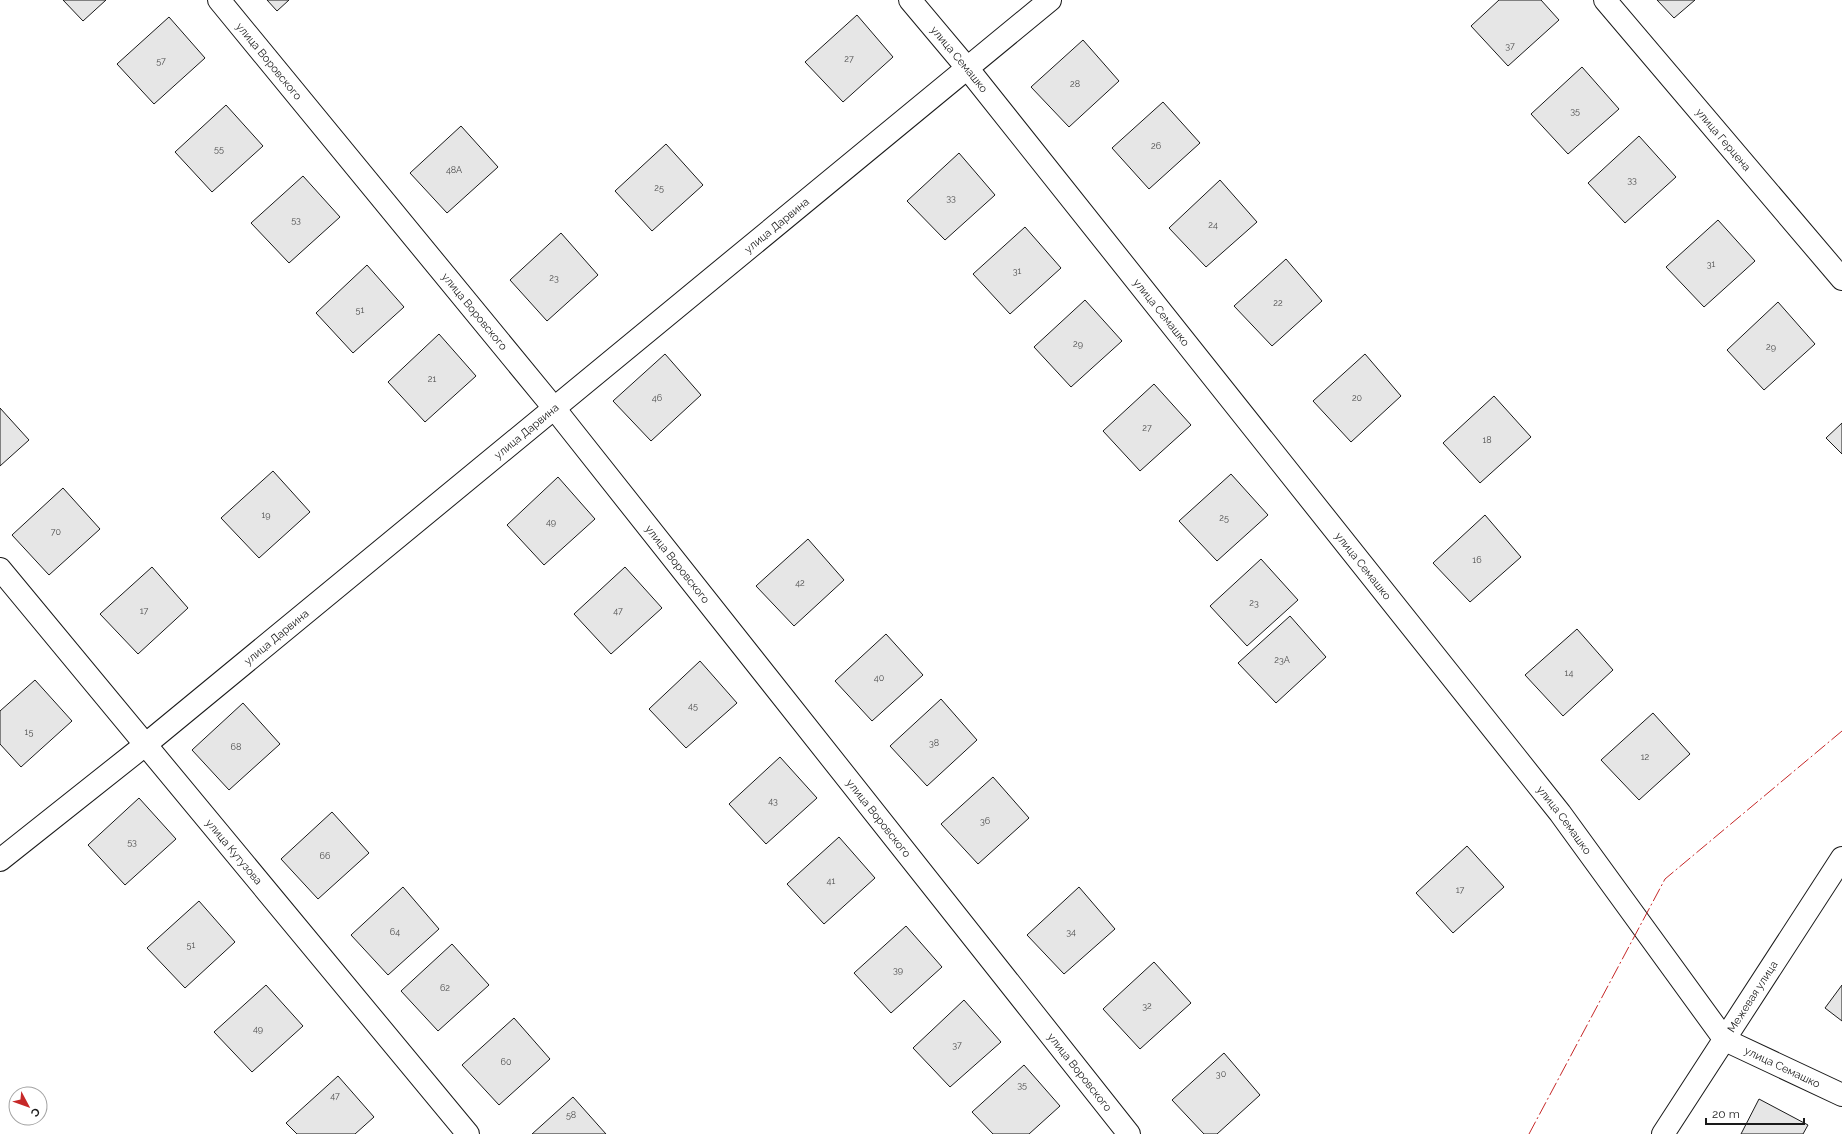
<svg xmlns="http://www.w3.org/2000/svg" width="1842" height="1134" viewBox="0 0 1842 1134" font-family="Raleway,sans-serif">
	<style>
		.building { fill: #e6e6e6; stroke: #1a1a1a }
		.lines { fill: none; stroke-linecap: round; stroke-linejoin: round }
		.minor-casing { stroke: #1a1a1a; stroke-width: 24 }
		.tertiary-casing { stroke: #1a1a1a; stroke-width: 24 }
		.minor { stroke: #fff; stroke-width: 22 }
		.tertiary { stroke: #fff; stroke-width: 22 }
		.power { stroke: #c62828; stroke-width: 1; stroke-dasharray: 14 3 2 3; stroke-linecap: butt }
		.labels { text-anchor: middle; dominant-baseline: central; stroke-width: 3; stroke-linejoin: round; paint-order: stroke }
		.number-label { font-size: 9px; fill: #4d4d4d }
		.street-label { font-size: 11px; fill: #1a1a1a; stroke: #fff }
	</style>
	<rect width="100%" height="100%" fill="#fff"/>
	<!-- building -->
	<g class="building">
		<polygon points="63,0 106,0 83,21"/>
		<polygon points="267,0 289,0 277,11"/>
		<polygon points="1499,0 1541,0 1559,20 1508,66 1471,26"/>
		<polygon points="1657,0 1695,0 1674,18"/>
		<polygon points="857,15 893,57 843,102 805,62"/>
		<polygon points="169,17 205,58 154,104 117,64"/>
		<polygon points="1083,40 1119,81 1069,127 1031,87"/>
		<polygon points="1582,67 1619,109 1568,154 1531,114"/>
		<polygon points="1163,102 1200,143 1149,189 1112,148"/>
		<polygon points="226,105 263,146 212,192 175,152"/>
		<polygon points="461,126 498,167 447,213 410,173"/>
		<polygon points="1639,136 1676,177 1625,223 1588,183"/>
		<polygon points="666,144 703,185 652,231 615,191"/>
		<polygon points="959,153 995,195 945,240 907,201"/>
		<polygon points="303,176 340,217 289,263 251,223"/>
		<polygon points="1220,180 1257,222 1206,267 1169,228"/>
		<polygon points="1718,220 1755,261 1704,307 1666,267"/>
		<polygon points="1025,227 1061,268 1010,314 973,274"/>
		<polygon points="561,233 598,275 547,321 510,280"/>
		<polygon points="1286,259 1322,301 1272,346 1234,306"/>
		<polygon points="367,265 404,307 353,353 316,313"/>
		<polygon points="1085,300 1122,341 1071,387 1034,347"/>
		<polygon points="1778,302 1815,344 1764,390 1727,350"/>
		<polygon points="439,334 476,376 425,422 388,382"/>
		<polygon points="665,354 701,395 651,441 613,401"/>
		<polygon points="1365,354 1401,396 1351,442 1313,401"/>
		<polygon points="1154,384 1191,425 1140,471 1103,431"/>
		<polygon points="1494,396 1531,437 1480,483 1443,443"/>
		<polygon points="0,408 29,440 0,466"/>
		<polygon points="1842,423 1842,454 1826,438"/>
		<polygon points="273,471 310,512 259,558 221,518"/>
		<polygon points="1231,474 1268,515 1217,561 1179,521"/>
		<polygon points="558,477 595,519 544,565 507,525"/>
		<polygon points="63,488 100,529 49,575 12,535"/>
		<polygon points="1485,515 1521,557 1470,602 1433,563"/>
		<polygon points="808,539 844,580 794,626 756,586"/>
		<polygon points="1261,559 1298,600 1247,646 1210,606"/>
		<polygon points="152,567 188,608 138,654 100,614"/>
		<polygon points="625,567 662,608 611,654 574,614"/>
		<polygon points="1290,616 1326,657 1276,703 1238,663"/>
		<polygon points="1577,629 1613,670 1563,716 1525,675"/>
		<polygon points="886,634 923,675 872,721 835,681"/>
		<polygon points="700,661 737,703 686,748 649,709"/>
		<polygon points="35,680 72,721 21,767 0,744 0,711"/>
		<polygon points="941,699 977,740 927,786 890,746"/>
		<polygon points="243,703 280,744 229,790 192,750"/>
		<polygon points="1653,713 1690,754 1639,800 1601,760"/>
		<polygon points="780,757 817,798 766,844 729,804"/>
		<polygon points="993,777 1029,818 978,864 941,824"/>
		<polygon points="139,798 176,839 125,885 88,845"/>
		<polygon points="332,812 369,853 318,899 281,859"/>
		<polygon points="839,837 875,878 824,924 787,884"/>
		<polygon points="1467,846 1504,887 1453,933 1416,893"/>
		<polygon points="403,887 439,929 388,975 351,935"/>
		<polygon points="1079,887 1115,929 1064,974 1027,935"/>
		<polygon points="199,901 235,942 185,988 147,948"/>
		<polygon points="906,926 942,967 891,1013 854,973"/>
		<polygon points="452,944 489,985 438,1031 401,991"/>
		<polygon points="1154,962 1191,1003 1140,1049 1103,1009"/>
		<polygon points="266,985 303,1026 252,1072 214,1032"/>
		<polygon points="1842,985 1842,1021 1825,1008"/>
		<polygon points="964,1000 1001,1042 950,1087 913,1048"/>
		<polygon points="514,1018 550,1059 499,1105 462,1065"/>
		<polygon points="1224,1053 1260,1095 1217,1134 1204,1134 1172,1100"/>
		<polygon points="1024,1065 1060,1106 1029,1134 993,1134 972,1112"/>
		<polygon points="338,1076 374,1117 355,1134 297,1134 286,1123"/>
		<polygon points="573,1097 606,1134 532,1134"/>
		<polygon points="1759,1099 1808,1125 1803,1134 1741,1134"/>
	</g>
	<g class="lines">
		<!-- minor casing -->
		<g class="minor-casing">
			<g id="minor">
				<path id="s1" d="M219 0 554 408 1129 1134"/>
				<path id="s2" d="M910 0 968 69 1560 813 1725 1040 1842 1095"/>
				<path id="s3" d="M1605 0 1842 279"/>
				<path id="s4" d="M0 569 468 1134"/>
				<path id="s5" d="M1663 1134 1842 858"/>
			</g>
		</g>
		<!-- tertiary casing -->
		<g class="tertiary-casing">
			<g id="tertiary">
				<path id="s6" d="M0 860 145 745 1050 0"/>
			</g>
		</g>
		<!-- minor -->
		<use href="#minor" class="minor"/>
		<!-- tertiary -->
		<use href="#tertiary" class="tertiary"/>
		<!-- power -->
		<polyline class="power" points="1529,1134 1665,879 1842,731"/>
	</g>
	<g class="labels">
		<!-- number labels -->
		<g class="number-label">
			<text x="1510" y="46">37</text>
			<text x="849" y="59">27</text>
			<text x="161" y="61">57</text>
			<text x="1075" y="84">28</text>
			<text x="1575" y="111">35</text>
			<text x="1156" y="146">26</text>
			<text x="219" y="149">55</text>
			<text x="454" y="170">48А</text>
			<text x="1632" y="180">33</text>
			<text x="659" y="188">25</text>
			<text x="951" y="198">33</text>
			<text x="296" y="220">53</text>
			<text x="1213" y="225">24</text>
			<text x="1711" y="264">31</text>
			<text x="1017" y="271">31</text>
			<text x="554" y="278">23</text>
			<text x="1278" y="303">22</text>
			<text x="360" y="310">51</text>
			<text x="1078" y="344">29</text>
			<text x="1771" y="347">29</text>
			<text x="432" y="379">21</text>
			<text x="657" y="398">46</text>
			<text x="1357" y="398">20</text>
			<text x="1147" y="428">27</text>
			<text x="1487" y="440">18</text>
			<text x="266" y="515">19</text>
			<text x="1224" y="518">25</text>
			<text x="551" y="522">49</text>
			<text x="56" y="532">70</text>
			<text x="1477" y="560">16</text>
			<text x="800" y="583">42</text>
			<text x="1254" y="603">23</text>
			<text x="144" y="611">17</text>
			<text x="618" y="611">47</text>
			<text x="1282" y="660">23А</text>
			<text x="1569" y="673">14</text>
			<text x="879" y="678">40</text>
			<text x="693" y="706">45</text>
			<text x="29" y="732">15</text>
			<text x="934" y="743">38</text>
			<text x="236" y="747">68</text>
			<text x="1645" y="757">12</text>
			<text x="773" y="801">43</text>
			<text x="985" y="821">36</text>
			<text x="132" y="842">53</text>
			<text x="325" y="856">66</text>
			<text x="831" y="881">41</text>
			<text x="1460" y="890">17</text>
			<text x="395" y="932">64</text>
			<text x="1071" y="932">34</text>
			<text x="191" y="945">51</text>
			<text x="898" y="970">39</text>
			<text x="445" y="988">62</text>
			<text x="1147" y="1006">32</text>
			<text x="258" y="1029">49</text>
			<text x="957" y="1045">37</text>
			<text x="506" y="1062">60</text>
			<text x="1221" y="1074">30</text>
			<text x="1022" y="1085">35</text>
			<text x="335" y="1096">47</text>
			<text x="571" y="1115">58</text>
		</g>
		<!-- street labels -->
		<g class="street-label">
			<text stroke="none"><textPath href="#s2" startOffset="77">улица Семашко</textPath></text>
			<text stroke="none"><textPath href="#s1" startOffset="79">улица Воровского</textPath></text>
			<text stroke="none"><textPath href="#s3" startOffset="183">улица Герцена</textPath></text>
			<text stroke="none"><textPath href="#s6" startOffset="1003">улица Дарвина</textPath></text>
			<text stroke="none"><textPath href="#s1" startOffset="403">улица Воровского</textPath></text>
			<text stroke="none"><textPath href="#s2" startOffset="401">улица Семашко</textPath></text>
			<text stroke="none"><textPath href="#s6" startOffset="679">улица Дарвина</textPath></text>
			<text stroke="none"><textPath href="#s1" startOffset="727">улица Воровского</textPath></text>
			<text stroke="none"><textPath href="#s2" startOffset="725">улица Семашко</textPath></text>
			<text stroke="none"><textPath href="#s6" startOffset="355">улица Дарвина</textPath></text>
			<text stroke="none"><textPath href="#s1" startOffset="1051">улица Воровского</textPath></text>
			<text stroke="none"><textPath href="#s2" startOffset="1049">улица Семашко</textPath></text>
			<text stroke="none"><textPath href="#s4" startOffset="367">улица Кутузова</textPath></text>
			<text stroke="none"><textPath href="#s5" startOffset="164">Межевая улица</textPath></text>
			<text stroke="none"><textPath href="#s2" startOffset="1385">улица Семашко</textPath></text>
			<text stroke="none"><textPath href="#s1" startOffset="1375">улица Воровского</textPath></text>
		</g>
	</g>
	<!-- north arrow -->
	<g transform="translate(28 1106) rotate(131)"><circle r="19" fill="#ffffff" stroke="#a3a3a3"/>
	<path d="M0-3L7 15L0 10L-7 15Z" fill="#c62828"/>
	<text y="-6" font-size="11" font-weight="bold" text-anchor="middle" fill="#1a1a1a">С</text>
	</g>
	<!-- scale -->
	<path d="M1706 1118v6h98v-6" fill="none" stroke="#1a1a1a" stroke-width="2"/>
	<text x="1712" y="1118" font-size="12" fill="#1a1a1a" stroke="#ffffff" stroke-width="3" paint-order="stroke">20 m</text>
</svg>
